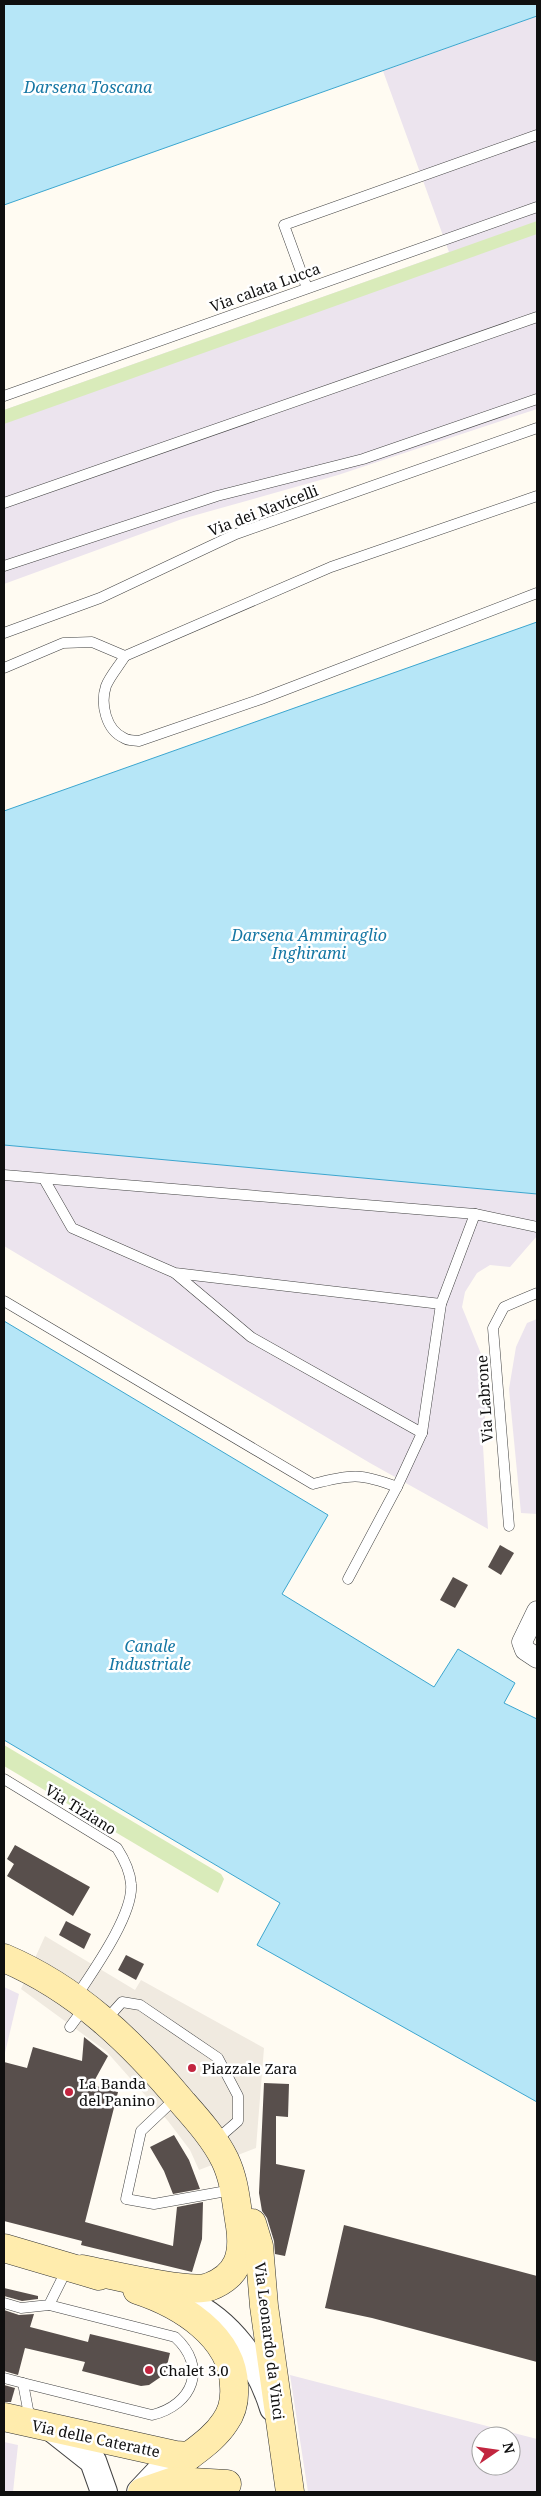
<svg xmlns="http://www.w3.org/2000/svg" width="541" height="2496" viewBox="0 0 541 2496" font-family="'Noto Serif',serif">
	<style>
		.industrial { fill: #ece4ee; fill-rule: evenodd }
		.green { fill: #d9ebba }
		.plaza { fill: #f0eae0 }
		.water { fill: #b6e6f7; stroke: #3ca6cf }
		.building { fill: #584f4c }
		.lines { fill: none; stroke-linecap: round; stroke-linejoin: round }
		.service-casing { stroke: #424242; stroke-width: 11 }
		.minor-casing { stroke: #424242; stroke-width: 21 }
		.tertiary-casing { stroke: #424242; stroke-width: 28 }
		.secondary-casing { stroke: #313131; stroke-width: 29 }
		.service { stroke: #fff; stroke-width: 10 }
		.minor { stroke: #fff; stroke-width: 20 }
		.tertiary { stroke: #fff; stroke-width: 26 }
		.secondary { stroke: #ffecad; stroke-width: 28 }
		.poi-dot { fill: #c2253f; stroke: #fff; stroke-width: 2 }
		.labels { text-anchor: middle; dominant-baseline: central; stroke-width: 5; stroke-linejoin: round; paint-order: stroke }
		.street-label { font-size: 15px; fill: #0f0f0f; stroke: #fff }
		.poi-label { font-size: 15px; fill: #0f0f0f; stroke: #fff; text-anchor: start }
		.water-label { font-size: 16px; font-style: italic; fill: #1677a4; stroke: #fff }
	</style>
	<rect width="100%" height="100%" fill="#fffbf2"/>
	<!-- industrial -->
	<g class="industrial">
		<polygon points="537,16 537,409 338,475 182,519 4,584 4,410 449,252 383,71"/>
		<polygon points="4,1145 537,1194 537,1236 510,1267 490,1265 477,1273 465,1292 462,1307 488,1371 483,1446 488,1529 370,1463 4,1246"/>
		<polygon points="537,1319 537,1514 521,1513 509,1389 516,1347 527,1323"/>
		<polygon points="4,1987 19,1994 4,2057"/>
		<path d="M290 2375 537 2439V2492H308ZM481 2436H511V2466H481Z"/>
		<polygon points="4,2442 18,2445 13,2492 4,2492"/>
	</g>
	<!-- green -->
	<g class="green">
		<polygon points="537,221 537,234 4,424 4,410"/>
		<polygon points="4,1745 221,1874 224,1879 218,1893 4,1766"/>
	</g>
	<!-- plaza -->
	<polygon class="plaza" points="45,1936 135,1990 141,1980 264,2048 256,2148 199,2170 190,2150 168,2121 106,2051 21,1989"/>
	<!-- water -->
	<g class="water">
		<polygon points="4,4 537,4 537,16 4,205"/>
		<polygon points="537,622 537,1194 4,1145 4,811"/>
		<polygon points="4,1321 328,1515 282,1594 434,1687 458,1649 515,1683 504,1703 537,1719 537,2102 257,1945 280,1903 4,1740"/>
	</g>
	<!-- building -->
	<g class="building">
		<polygon points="500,1545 514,1553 501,1575 488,1567"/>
		<polygon points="453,1577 468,1585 455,1608 440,1600"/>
		<polygon points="15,1845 90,1887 73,1916 7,1876 14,1864 7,1859"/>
		<polygon points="66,1921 91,1934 84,1949 59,1935"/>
		<polygon points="126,1955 144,1964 136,1980 118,1970"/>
		<polygon points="84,2037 108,2056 92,2085 118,2092 85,2222 173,2246 177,2207 203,2202 202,2239 192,2272 81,2245 82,2241 4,2221 4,2062 27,2068 33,2047 82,2061"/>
		<polygon points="264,2083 289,2084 288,2117 276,2116 276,2164 305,2170 285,2256 275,2254 274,2241 267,2218 262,2211 259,2193"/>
		<polygon points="174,2135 189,2160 200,2189 173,2194 164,2171 150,2147"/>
		<polygon points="344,2225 537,2276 537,2362 372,2318 325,2308"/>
		<polygon points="4,2288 38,2296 38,2299 22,2301 4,2296"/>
		<polygon points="4,2310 19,2315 34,2314 30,2327 88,2342 90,2334 170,2353 165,2374 149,2385 141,2386 82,2371 85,2362 25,2348 18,2375 4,2371"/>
		<polygon points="4,2385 15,2388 11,2402 4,2402"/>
	</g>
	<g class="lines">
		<!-- service casing -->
		<g class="service-casing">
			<g id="service">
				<polyline points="307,288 284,225 537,135"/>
				<polyline points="4,396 537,207"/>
				<polyline points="4,503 537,317"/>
				<polyline points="4,566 217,496 363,459 537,399"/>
				<polyline points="4,633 100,598 236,534 537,428"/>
				<path d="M125 656C119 666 110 676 106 686 100 704 106 730 124 738 128 741 134 740 139 741L261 699 537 593"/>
				<polyline points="4,668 63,643 92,642 125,656 331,567 537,496"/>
				<polyline points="4,1175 475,1214 537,1227"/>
				<polyline points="44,1179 72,1228 175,1273 441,1304"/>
				<polyline points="176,1274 251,1337 422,1433"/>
				<path d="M4 1301 313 1484C351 1474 361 1473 397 1487"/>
				<polyline points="509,1526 493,1328 504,1307 537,1293"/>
				<polyline points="348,1579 397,1487 422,1433 441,1304 475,1214"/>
				<path d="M4 1779 117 1848C124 1859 130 1870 131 1884 134 1914 93 1971 76 1997"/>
				<polyline points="105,2021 122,2002 140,2005 218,2058 238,2096 238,2121 215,2141"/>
				<polyline points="70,2027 84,2008"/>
				<polyline points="177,2097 141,2131 126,2199 154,2204 232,2190"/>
				<polyline points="4,2303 21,2308 49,2305 67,2269"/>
				<polyline points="4,2378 23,2383 30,2420"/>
				<path d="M23 2383 152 2415C193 2405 208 2367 175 2337L49 2305"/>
			</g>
		</g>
		<!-- minor casing -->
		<g class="minor-casing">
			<polyline id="minor" points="537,1611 522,1642 525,1650 537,1658"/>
		</g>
		<!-- tertiary casing -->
		<g class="tertiary-casing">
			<g id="tertiary">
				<path d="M187 2302C230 2322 259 2363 273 2408"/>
				<polyline points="50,2427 93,2461 104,2492"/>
				<polyline points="140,2492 175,2455"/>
			</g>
		</g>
		<!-- secondary casing -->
		<g class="secondary-casing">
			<g id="secondary">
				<path d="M4 1958C77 1989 132 2042 182 2102 197 2119 215 2139 225 2160 235 2181 236 2203 240 2226 244 2254 239 2276 209 2287 187 2294 109 2274 82 2269"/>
				<polyline points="252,2223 259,2246 264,2306 290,2492"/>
				<polyline points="4,2248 99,2276"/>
				<path d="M137 2290C180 2304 233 2336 234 2386 235 2399 233 2411 225 2422 216 2436 202 2446 189 2456"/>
				<polyline points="4,2417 175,2455 189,2456"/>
				<polyline points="142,2492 174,2481 227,2484"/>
			</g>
		</g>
		<!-- service -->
		<use href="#service" class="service"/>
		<!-- minor -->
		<use href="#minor" class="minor"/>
		<!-- tertiary -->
		<use href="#tertiary" class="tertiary"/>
		<!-- secondary -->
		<use href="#secondary" class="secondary"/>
	</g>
	<!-- markers -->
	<g class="poi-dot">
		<circle cx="192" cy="2068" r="5"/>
		<circle cx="69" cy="2092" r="5"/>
		<circle cx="149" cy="2370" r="5"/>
	</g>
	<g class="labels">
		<!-- street labels -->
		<g class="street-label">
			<text transform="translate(265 287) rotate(-20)">Via calata Lucca</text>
			<text transform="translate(263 510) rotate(-21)">Via dei Navicelli</text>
			<text transform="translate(484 1399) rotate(-94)">Via Labrone</text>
			<text transform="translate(81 1809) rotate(32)">Via Tiziano</text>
			<text transform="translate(270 2341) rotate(83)">Via Leonardo da Vinci</text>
			<text transform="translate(96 2438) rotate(12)">Via delle Cateratte</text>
		</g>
		<!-- poi labels -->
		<g class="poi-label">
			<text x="202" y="2068">Piazzale Zara</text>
			<text x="79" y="2083">La Banda<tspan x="79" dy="17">del Panino</tspan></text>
			<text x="159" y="2370">Chalet 3.0</text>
		</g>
		<!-- water labels -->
		<g class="water-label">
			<text x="88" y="87">Darsena Toscana</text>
			<text x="309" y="935">Darsena Ammiraglio<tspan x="309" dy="18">Inghirami</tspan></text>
			<text x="150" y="1646">Canale<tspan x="150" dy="18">Industriale</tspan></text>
		</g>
	</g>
	<!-- border -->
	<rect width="541" height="2496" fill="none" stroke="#0f0f0f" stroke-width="10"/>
	<!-- north arrow -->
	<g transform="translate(496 2451) rotate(77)"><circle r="24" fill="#ffffff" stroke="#9f9f9f"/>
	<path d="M0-4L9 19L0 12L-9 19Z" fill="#c2253f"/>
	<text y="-8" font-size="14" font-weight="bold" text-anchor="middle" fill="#0f0f0f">N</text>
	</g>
</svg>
